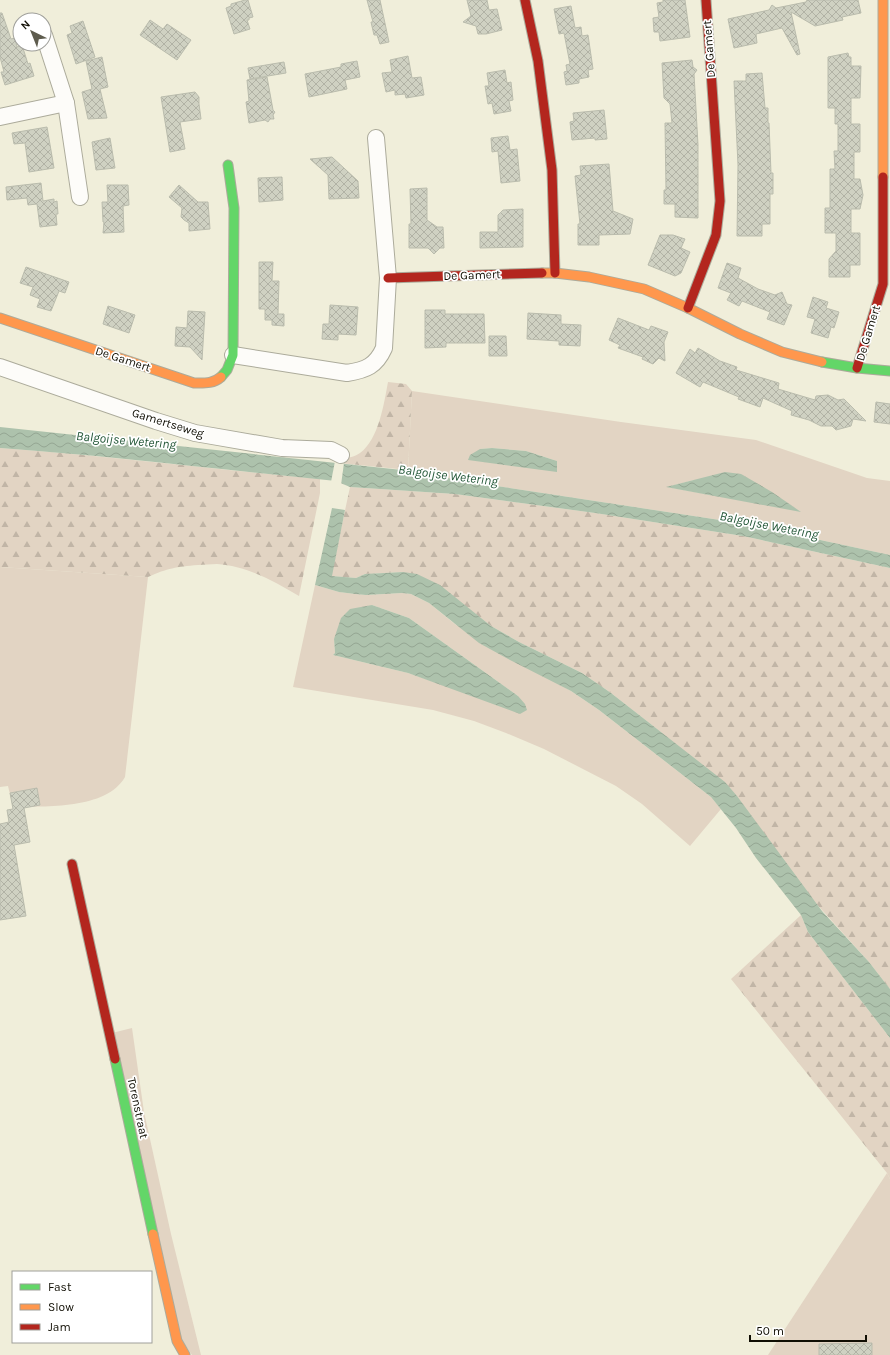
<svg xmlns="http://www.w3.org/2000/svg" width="890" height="1355" viewBox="0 0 890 1355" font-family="Karla,sans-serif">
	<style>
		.green { fill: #e2d4c3; fill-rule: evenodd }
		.forest { fill: url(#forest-firs) }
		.water { fill: url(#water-waves) }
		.pier { fill: #f0eeda }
		.building { fill: url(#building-cross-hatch); stroke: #babcad }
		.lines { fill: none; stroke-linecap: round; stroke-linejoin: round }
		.street-casing { stroke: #acab9b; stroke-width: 18 }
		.fast-casing { stroke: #acab9b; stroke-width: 11 }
		.slow-casing { stroke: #acab9b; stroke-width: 11 }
		.jam-casing { stroke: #acab9b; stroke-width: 11 }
		.street { stroke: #fdfcf9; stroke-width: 16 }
		.fast { stroke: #63d668; stroke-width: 9 }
		.slow { stroke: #ff974d; stroke-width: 9 }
		.jam { stroke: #b3261e; stroke-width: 9 }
		.labels { text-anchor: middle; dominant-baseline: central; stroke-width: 3.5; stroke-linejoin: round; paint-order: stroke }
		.street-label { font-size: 12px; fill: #100e03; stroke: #fff }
		.water-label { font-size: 13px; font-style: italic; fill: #255839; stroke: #fff }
	</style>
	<defs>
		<pattern id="forest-firs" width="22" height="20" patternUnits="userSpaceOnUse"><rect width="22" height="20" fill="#e2d4c3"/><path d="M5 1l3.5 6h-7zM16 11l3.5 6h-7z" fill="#c1b5a6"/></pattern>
		<pattern id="water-waves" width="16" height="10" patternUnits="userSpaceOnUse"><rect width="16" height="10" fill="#adc2ac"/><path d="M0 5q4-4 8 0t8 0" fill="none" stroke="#94a692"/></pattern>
		<pattern id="building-cross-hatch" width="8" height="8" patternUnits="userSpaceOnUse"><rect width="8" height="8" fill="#cfd1c2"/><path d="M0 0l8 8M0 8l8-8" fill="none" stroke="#b1b2a5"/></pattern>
	</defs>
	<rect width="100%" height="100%" fill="#f0eeda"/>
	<!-- green -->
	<g class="green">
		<path d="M412 391 621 422 756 440 867 478 890 481V555L746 524 457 480 421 472 408 470ZM492 448 526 451 557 461 480 449ZM694 480 800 511 667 487Z"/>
		<path d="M0 567 148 577 125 777C106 810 45 806 13 807L8 786 0 787Z"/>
		<path d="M315 585 339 592 355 594 366 595 402 593 411 594 429 603 456 625 571 691 599 710 711 797 721 809 690 846 642 804 616 786 544 749 506 733 474 721 433 710 293 687ZM372 605 409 618 518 696 463 692 408 673 333 655 335 653 334 639Z"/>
		<polygon points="132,1028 144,1112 171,1234 201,1355 192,1355 180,1338 112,1033"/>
		<polygon points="887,1173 890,1179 890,1355 768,1355"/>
	</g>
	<!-- forest -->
	<g class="forest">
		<path d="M388 382 406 384 412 391 408 470 339 463 340 459C346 458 355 457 360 453 379 439 384 403 388 382Z"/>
		<path d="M0 448C107 456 213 469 320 479V493L299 596C274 581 247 566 217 564 211 564 204 565 198 565 176 567 168 568 148 577L0 567Z"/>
		<polygon points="350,487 455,494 595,513 743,536 890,568 890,989 869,962 662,733 611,693 582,673 519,642 491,626 469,609 403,572 365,574 356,578 331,576"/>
		<polygon points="801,915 808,932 890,1038 890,1179 887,1173 731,979"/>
	</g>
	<!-- water -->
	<g class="water">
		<path d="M0 427 421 472 457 480 746 524 890 555V568L743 536 595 513 455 494 350 487 336 481C224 470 112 456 0 448Z"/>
		<polygon points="492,448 526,451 557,461 557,472 468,460 470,455 480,449"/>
		<polygon points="725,472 741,474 772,492 801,512 666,487"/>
		<polygon points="332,508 345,510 332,576 356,578 365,574 403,572 417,574 440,585 491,626 519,642 582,673 611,693 725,782 737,796 822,911 869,962 890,989 890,1038 808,932 801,915 756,858 736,828 711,797 599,710 571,691 510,660 479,643 429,603 411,594 402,593 366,595 355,594 339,592 315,585"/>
		<polygon points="372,605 409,618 518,696 525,704 527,710 520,714 408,673 333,655 335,653 334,639 341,618 350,609"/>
	</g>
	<!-- pier -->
	<polygon class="pier" points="335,461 344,463 341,485 331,482"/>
	<!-- building -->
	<g class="building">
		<polygon points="245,0 248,0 253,17 249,18 249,20 247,20 250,29 234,34 226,8 231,6 231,4"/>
		<polygon points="367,0 380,0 389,42 380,44 377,35 374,35 371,22 373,22"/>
		<polygon points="467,0 487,0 489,10 497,9 502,30 486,34 478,34 476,26 463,22 471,16"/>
		<polygon points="663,0 685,0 690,37 660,41 659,32 654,32 653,18 659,17 657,3 663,2"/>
		<polygon points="807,0 858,0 861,13 842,17 843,20 815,26 791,12 800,54 797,55 782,28 756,34 757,43 734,48 728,19 769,10 772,5 776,8 806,2"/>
		<polygon points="571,6 575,28 581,27 582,36 588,35 593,69 588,70 589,77 579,79 579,83 566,85 564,72 567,71 566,65 570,64 564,33 559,34 554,9"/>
		<polygon points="0,13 2,13 11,39 15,38 17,47 22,45 28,64 30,63 34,76 5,85 1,72 4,72 0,57"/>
		<polygon points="150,20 163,29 167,24 191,40 177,60 140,35"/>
		<polygon points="83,21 95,57 76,64 67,35 72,33 70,26"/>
		<polygon points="848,53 849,57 851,57 851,66 861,66 860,98 851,98 851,124 860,124 860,152 854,152 854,179 860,179 863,195 860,209 851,209 851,233 860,233 860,265 850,265 850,277 829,277 829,259 836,251 836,233 825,233 825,208 830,208 830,169 835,169 834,151 838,151 838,124 835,124 835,108 828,108 828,57"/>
		<polygon points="408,56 412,78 421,77 424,95 406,98 405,94 395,95 395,90 386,92 382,73 392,72 390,60"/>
		<polygon points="102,57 108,87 100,89 107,118 88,119 82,92 92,89 86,61"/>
		<polygon points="692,60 693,67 697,70 694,74 698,145 698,218 675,217 675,204 664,204 664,190 666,190 665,123 672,123 670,104 664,98 662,63"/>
		<polygon points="357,61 360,77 345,80 347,89 309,97 305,74 341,67 341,64"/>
		<polygon points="284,62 286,73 250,79 248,68"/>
		<polygon points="505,70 507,83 511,82 513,100 509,101 511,111 494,114 492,103 488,104 485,86 489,86 487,73"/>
		<polygon points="762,73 765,108 768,108 768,123 769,123 771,173 773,173 773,194 770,194 770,224 762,224 762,236 737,236 738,165 734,81 746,81 746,74"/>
		<polygon points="267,77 273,110 275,112 273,115 274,119 270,119 268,122 265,120 249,123 246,102 249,101 247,80"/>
		<polygon points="195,92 199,97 199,104 201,119 180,122 185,149 170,152 161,97"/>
		<polygon points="604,110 607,139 595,140 595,138 572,140 570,122 574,121 573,113"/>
		<polygon points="47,127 54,168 29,172 25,143 14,144 12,133"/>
		<polygon points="508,136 510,150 517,149 520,181 501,183 498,151 492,152 491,138"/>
		<polygon points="110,138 115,168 96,170 92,142"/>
		<polygon points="332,157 358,181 359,198 329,199 328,175 310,159"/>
		<polygon points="609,164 613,211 633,219 630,234 599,235 599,245 578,245 578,224 580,224 575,176 581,175 580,166"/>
		<polygon points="282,177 283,200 259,202 258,178"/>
		<polygon points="41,183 43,201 54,199 54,202 57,201 58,214 56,214 57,225 40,227 37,204 28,205 27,198 7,200 6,187"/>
		<polygon points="107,185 128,185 129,205 123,206 124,232 103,233 104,222 103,222 102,202 108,202"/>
		<polygon points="179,185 198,202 208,202 210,229 189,231 189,223 184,220 181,217 182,208 169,197"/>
		<polygon points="427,188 427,220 437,227 443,227 444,248 440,248 434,254 428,248 409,248 409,224 411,224 410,189"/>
		<polygon points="523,209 523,247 480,248 480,232 498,232 498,215 503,210"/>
		<polygon points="660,235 673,235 685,239 681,248 690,252 681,273 675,276 648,265"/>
		<polygon points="259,262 273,262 272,281 279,281 278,314 284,314 284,326 272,325 272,320 265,320 265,309 259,309"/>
		<polygon points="727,263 741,268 738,278 758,289 775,295 782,292 787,304 792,305 784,325 767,319 770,312 742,301 739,306 727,300 731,293 718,288"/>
		<polygon points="26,267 69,282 65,293 59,291 51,311 37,307 40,299 30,295 33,287 20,283"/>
		<polygon points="813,297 828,302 826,308 839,312 834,328 831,327 828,338 811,333 815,319 807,317"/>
		<polygon points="330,305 358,307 356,335 338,334 338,340 322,339 323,324 329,324"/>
		<polygon points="108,306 135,315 129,333 103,324"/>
		<polygon points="425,310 445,310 445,314 484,314 485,343 446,343 446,347 425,348"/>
		<polygon points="188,311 205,312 202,360 190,347 175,346 176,327 187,328"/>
		<polygon points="528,313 561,315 561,324 581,325 580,346 559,345 559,341 527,339"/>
		<polygon points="618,318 649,330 651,326 668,332 664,342 665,361 659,358 653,364 642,359 643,357 618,348 620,345 609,340"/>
		<polygon points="489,336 506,336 507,356 489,356"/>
		<polygon points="698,348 720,361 737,367 736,370 779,383 778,389 815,400 816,396 828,395 838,400 844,399 866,421 853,419 851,426 836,430 832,426 821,426 809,420 791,415 792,411 763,398 760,407 738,399 739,397 703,382 700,387 676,373 690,349 695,353"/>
		<polygon points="876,402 890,404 890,424 874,422"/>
		<polygon points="37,788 40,805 24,808 30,842 14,845 26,916 0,920 0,824 9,822 7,810 13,809 10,793"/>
		<polygon points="872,1343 872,1355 819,1355 819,1344"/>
	</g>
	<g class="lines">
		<!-- street casing -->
		<g class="street-casing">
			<g id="street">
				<polyline points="44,35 66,103 80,197"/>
				<polyline points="0,117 66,103"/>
				<path d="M233 355 347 373C366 370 376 366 384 348L388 278 376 138"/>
				<polyline points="0,367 156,421 195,433 282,448 331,450 341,455"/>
			</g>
		</g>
		<!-- fast casing -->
		<g class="fast-casing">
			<g id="fast">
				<polyline points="822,362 857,368 890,371"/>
				<polyline points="221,377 227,370 233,355 234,208 228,165"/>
				<polyline points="115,1059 153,1234"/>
			</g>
		</g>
		<!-- slow casing -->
		<g class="slow-casing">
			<g id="slow">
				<polyline points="883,0 883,177"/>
				<polyline points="542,273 555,273 589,277 644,289 688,308 740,334 782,352 822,362"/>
				<path d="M0 318 194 383C204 383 213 384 221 377"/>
				<polyline points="153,1234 177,1341 185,1355"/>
			</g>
		</g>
		<!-- jam casing -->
		<g class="jam-casing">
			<g id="jam">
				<polyline points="525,0 538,61 552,170 555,273"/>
				<polyline points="388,278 542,273"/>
				<polyline points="688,308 716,235 720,201 706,0"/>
				<polyline points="857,368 883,284 883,177"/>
				<polyline points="72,864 115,1059"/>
			</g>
		</g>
		<!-- street -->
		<use href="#street" class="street"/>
		<!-- fast -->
		<use href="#fast" class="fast"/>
		<!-- slow -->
		<use href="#slow" class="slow"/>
		<!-- jam -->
		<use href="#jam" class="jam"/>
	</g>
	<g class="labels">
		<!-- street labels -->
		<g class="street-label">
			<text transform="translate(709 49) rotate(-94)">De Gamert</text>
			<text transform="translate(472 275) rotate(-2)">De Gamert</text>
			<text transform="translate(868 333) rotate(-73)">De Gamert</text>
			<text transform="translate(123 359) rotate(18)">De Gamert</text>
			<text transform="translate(168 423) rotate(17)">Gamertseweg</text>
			<text transform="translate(138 1108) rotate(78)">Torenstraat</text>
		</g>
		<!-- water labels -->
		<g class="water-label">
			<text transform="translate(126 440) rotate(5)">Balgoijse Wetering</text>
			<text transform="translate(448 475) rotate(7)">Balgoijse Wetering</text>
			<text transform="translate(769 525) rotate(11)">Balgoijse Wetering</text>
		</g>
	</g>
	<!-- legend -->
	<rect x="12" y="1271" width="140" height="72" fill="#ffffff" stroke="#9f9f9a"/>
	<rect x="20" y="1284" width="20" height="6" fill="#63d668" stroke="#9f9f9a"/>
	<text x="48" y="1291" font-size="12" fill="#100e03">Fast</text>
	<rect x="20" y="1304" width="20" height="6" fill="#ff974d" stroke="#9f9f9a"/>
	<text x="48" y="1311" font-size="12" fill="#100e03">Slow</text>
	<rect x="20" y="1324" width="20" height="6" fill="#b3261e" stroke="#9f9f9a"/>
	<text x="48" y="1331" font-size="12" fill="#100e03">Jam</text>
	<!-- north arrow -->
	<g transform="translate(32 32) rotate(317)"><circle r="19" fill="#ffffff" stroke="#9f9f9a"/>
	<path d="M0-3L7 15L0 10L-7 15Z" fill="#5e5c4e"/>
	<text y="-6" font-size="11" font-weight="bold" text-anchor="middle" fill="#100e03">N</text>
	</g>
	<!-- scale -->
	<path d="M750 1335v6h116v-6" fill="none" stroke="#100e03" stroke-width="2"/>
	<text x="756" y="1335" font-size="12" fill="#100e03" stroke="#ffffff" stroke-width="3" paint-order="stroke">50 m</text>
</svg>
